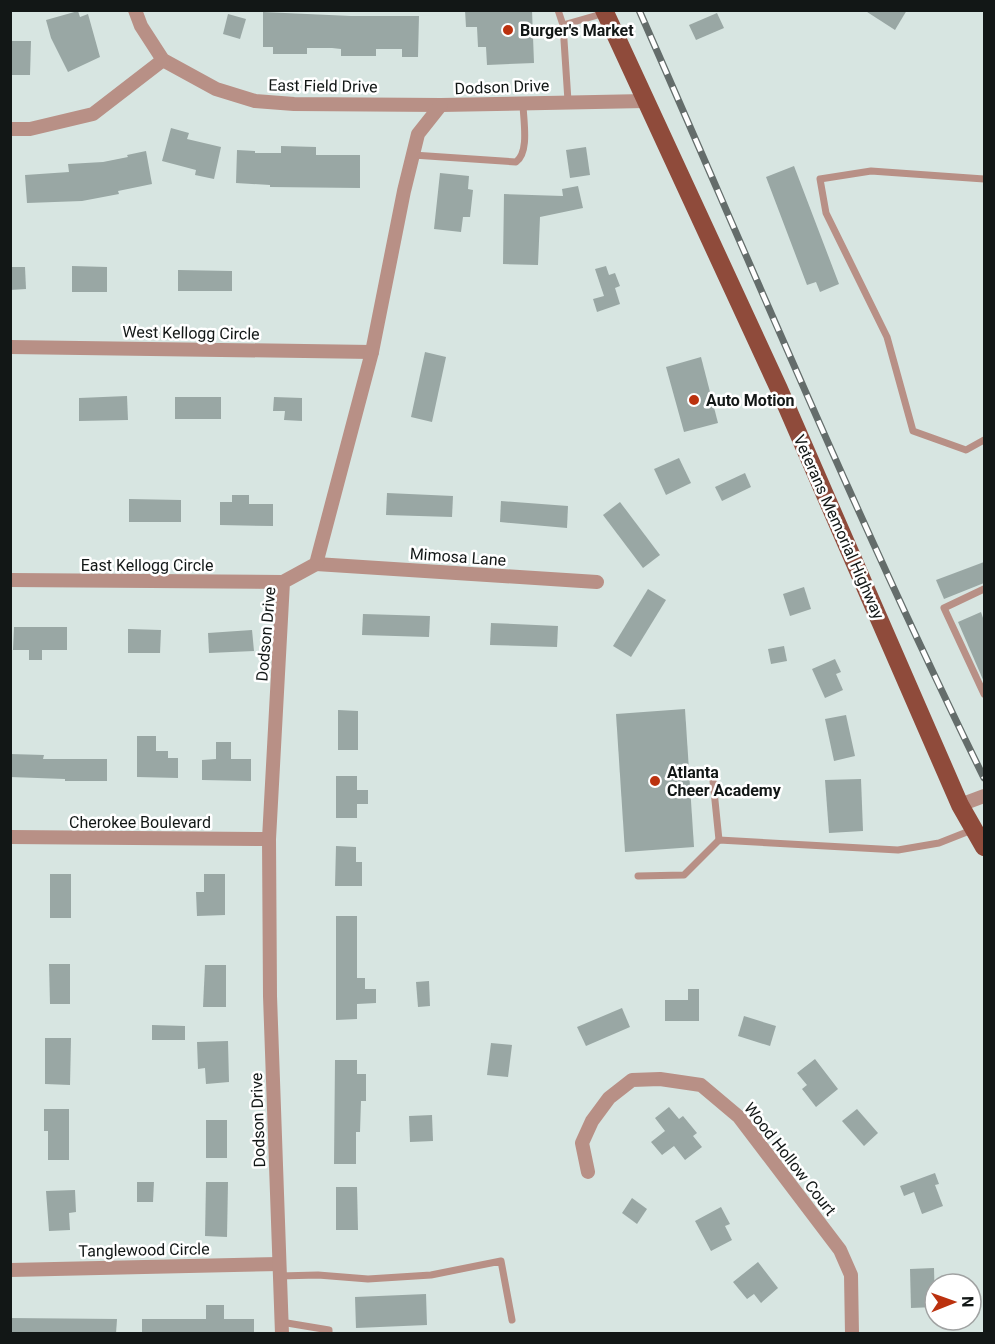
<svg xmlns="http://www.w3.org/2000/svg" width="995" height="1344" viewBox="0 0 995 1344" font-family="Roboto,sans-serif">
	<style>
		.building { fill: #99a7a4 }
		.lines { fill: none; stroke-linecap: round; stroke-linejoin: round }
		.lane { stroke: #b89086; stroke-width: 7 }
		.street { stroke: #b89086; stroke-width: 14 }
		.primary { stroke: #8f4b3b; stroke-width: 18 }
		.rail-casing { stroke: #646d6b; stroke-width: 7 }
		.rail { stroke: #fff; stroke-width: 4.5; stroke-dasharray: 14; stroke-linecap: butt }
		.poi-dot { fill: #bb310e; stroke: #fff; stroke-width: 2 }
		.labels { text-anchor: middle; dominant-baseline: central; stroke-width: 5; stroke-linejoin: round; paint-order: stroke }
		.poi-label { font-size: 16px; font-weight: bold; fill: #121716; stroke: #fff; text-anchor: start }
		.street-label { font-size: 16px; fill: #121716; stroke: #fff }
	</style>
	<rect width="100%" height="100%" fill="#d7e5e1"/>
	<!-- building -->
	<g class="building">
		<polygon points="465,10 532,10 534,63 487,65 486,47 478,47 477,27 466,27"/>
		<polygon points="864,10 907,10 895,30"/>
		<polygon points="78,11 80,17 88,14 100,57 68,72 51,38 46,20"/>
		<polygon points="263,12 351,16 419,16 418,57 402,57 402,49 376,49 376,56 341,56 341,49 332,48 307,48 307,54 273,54 273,47 263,47"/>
		<polygon points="717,13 724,28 696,40 689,25"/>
		<polygon points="228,14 246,19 240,39 223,34"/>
		<polygon points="12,41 31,41 30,75 12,75"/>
		<polygon points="171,128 189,133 187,139 221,147 214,179 195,175 196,170 162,161"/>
		<polygon points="281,146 316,147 316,155 360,155 360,188 270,187 270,185 236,183 237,150 255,151 255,153 281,153"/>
		<polygon points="586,147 590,175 570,178 566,150"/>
		<polygon points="146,151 152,184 118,191 119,194 82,201 27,203 25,175 69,172 68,164 103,162 128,157 127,155"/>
		<polygon points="794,166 839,284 820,292 816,282 807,285 766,177"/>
		<polygon points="440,173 469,176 468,189 473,190 470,217 463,217 461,232 434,229"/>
		<polygon points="578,186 583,208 540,217 538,265 503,264 504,194 563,196 562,189"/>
		<polygon points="72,266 107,267 107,292 72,292"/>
		<polygon points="606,266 609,275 615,273 620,286 615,288 620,304 597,312 593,299 604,296 595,269"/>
		<polygon points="10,267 25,267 26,289 10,290"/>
		<polygon points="178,270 232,271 232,291 178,291"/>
		<polygon points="425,352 446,357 432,422 411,417"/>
		<polygon points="701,357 718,423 684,432 666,367"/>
		<polygon points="127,396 128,420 79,421 79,398"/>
		<rect x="175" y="397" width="46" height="22"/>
		<polygon points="274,397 302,398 302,421 284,420 285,411 273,411"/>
		<polygon points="679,458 691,483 666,495 654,469"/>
		<polygon points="745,473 751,487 722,501 715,487"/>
		<polygon points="387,493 453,496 452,517 386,515"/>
		<polygon points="232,495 249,495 249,504 273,504 273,526 220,525 220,502 232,502"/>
		<polygon points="129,499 181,500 181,522 129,522"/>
		<polygon points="501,501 568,506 567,528 500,522"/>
		<polygon points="620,502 660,555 643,568 603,515"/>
		<polygon points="984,562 984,583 944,599 936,580"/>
		<polygon points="804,587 811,609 790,616 783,594"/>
		<polygon points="648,589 666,600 631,657 613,646"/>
		<polygon points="981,612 984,621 984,682 958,622"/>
		<polygon points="363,614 430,616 429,637 362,635"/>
		<polygon points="491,623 558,626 557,647 490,645"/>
		<polygon points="14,627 67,627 67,650 42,650 42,660 29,660 29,650 13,650"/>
		<polygon points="128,629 161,630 160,653 128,653"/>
		<polygon points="252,630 254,651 209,653 208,633"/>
		<polygon points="784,646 787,661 771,664 768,649"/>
		<polygon points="835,659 841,672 836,674 843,690 825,698 812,669"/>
		<polygon points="685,709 694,847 625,852 616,714"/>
		<polygon points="338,710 358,711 358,750 338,750"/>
		<polygon points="846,715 855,756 834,761 825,719"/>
		<polygon points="137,736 156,736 156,751 168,751 168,758 178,758 178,778 137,777"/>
		<polygon points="216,742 231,742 231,759 251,759 251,781 202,780 202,760 216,759"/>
		<polygon points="10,754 44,755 43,759 107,759 107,781 65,781 65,779 10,777"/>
		<polygon points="336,776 357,776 357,790 368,790 368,804 357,804 357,818 336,818"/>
		<polygon points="861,779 863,831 829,833 825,780"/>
		<polygon points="336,846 356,847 356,862 362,862 362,886 335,886"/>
		<rect x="50" y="874" width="21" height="44"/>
		<polygon points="204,874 225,874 225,915 197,916 196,892 204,892"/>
		<polygon points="336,916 357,916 357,978 365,978 365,989 376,989 376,1003 357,1004 357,1019 336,1020"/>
		<polygon points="49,964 70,964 70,1004 50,1004"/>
		<polygon points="205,965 226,965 226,1007 203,1007"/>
		<polygon points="429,981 430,1006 418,1007 416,982"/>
		<polygon points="688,989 699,989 699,1021 665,1021 665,1000 688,1000"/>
		<polygon points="622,1008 630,1027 586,1046 577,1027"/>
		<polygon points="744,1016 776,1026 770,1046 738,1036"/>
		<polygon points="152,1025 185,1026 185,1040 152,1040"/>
		<polygon points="45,1038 71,1038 70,1085 45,1084"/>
		<polygon points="228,1041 229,1082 206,1084 205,1068 198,1069 197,1042"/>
		<polygon points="491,1043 512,1045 508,1077 487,1075"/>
		<polygon points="815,1059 838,1089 816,1107 802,1089 807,1085 797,1073"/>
		<polygon points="335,1060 357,1060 357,1074 366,1074 366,1101 361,1101 360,1132 356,1132 356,1164 334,1164"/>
		<polygon points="669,1107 679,1119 683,1116 697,1133 693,1136 702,1147 685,1160 674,1146 662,1155 651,1142 665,1131 655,1118"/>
		<polygon points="44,1109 69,1109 69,1160 48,1160 48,1131 44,1131"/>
		<polygon points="857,1109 878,1133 864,1146 842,1121"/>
		<polygon points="432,1115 433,1141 410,1142 409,1116"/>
		<rect x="206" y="1120" width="21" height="38"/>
		<polygon points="935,1173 939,1184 935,1185 943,1206 922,1214 914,1192 904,1196 900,1186"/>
		<polygon points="137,1182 154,1182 153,1202 137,1202"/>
		<polygon points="206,1182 228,1182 227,1237 205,1236"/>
		<polygon points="336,1187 357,1187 358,1230 336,1230"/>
		<polygon points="75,1190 76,1212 69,1213 70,1230 49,1231 46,1191"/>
		<polygon points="632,1198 647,1209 637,1224 622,1213"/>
		<polygon points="721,1207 730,1224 725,1226 732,1240 711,1251 695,1221"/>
		<polygon points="758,1262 778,1288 761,1303 754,1294 747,1299 733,1282"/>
		<polygon points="934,1268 935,1307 911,1308 910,1269"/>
		<polygon points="426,1294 427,1325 356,1328 355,1297"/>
		<polygon points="206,1305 224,1305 224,1319 254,1319 254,1334 142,1334 142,1319 206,1319"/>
		<polygon points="10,1318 117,1319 116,1334 10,1334"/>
	</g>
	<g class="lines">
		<!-- lane -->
		<g class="lane">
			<polyline points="558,10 563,25 568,101"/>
			<polyline points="563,25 605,13"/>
			<path d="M413 155 516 162C530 152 523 119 523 103"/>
			<polyline points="984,179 871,171 820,179 826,213 887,337 913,431 966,450 984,440"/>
			<polyline points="984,589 944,608 984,694"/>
			<polyline points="712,771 719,840"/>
			<polyline points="638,876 684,875 719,840 898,850 939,843 972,830"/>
			<polyline points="279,1276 318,1275 368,1279 431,1275 501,1261 512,1320"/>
			<polyline points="281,1322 329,1330 329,1334"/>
		</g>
		<!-- street -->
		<g class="street">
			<polyline points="135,10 141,26 163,60 216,89 255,101 294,104 441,105 645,101"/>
			<polyline points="10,129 30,129 93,114 163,60"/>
			<polyline points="10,347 372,352"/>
			<polyline points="316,564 597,582"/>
			<polyline points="10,580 283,582"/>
			<polyline points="960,805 984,796"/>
			<polyline points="10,837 269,839"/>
			<polyline points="588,1172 582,1143 592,1121 609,1098 632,1080 660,1079 701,1085 739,1117 840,1250 851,1275 852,1334"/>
			<polyline points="10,1270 279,1264"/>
			<polyline points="282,1334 270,996 269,839 283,582 316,564 372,352 404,191 418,134 441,105"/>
		</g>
		<!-- primary -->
		<polyline class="primary" points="604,10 779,389 960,805 984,847"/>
		<!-- rail casing -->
		<g class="rail-casing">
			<path id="rail" d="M639 10C752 267 860 526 984 778"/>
		</g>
		<!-- rail -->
		<use href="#rail" class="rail"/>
	</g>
	<!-- markers -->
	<g class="poi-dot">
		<circle cx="508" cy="30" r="6"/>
		<circle cx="694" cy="400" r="6"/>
		<circle cx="655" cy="781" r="6"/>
	</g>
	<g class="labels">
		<!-- poi labels -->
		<g class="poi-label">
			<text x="520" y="30">Burger's Market</text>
			<text x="706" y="400">Auto Motion</text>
			<text x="667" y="772">Atlanta<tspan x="667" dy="18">Cheer Academy</tspan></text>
		</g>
		<!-- street labels -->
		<g class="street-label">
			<text transform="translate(323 86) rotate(1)">East Field Drive</text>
			<text transform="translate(502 87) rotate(-2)">Dodson Drive</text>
			<text transform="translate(191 333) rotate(1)">West Kellogg Circle</text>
			<text transform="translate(839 527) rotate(66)">Veterans Memorial Highway</text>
			<text transform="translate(458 557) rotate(4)">Mimosa Lane</text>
			<text x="147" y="565">East Kellogg Circle</text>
			<text transform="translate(266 634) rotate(-85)">Dodson Drive</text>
			<text x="140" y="822">Cherokee Boulevard</text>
			<text transform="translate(258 1120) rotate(-92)">Dodson Drive</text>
			<text transform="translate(790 1159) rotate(52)">Wood Hollow Court</text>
			<text transform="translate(144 1250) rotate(-1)">Tanglewood Circle</text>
		</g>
	</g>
	<!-- border -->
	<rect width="995" height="1344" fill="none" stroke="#121716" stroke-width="24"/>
	<!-- north arrow -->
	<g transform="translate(953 1302) rotate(89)"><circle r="28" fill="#ffffff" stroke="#a0a2a2" stroke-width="1.5"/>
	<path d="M0-4.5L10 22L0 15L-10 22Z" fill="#bb310e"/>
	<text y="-9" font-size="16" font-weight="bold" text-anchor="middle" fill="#121716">N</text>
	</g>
</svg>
